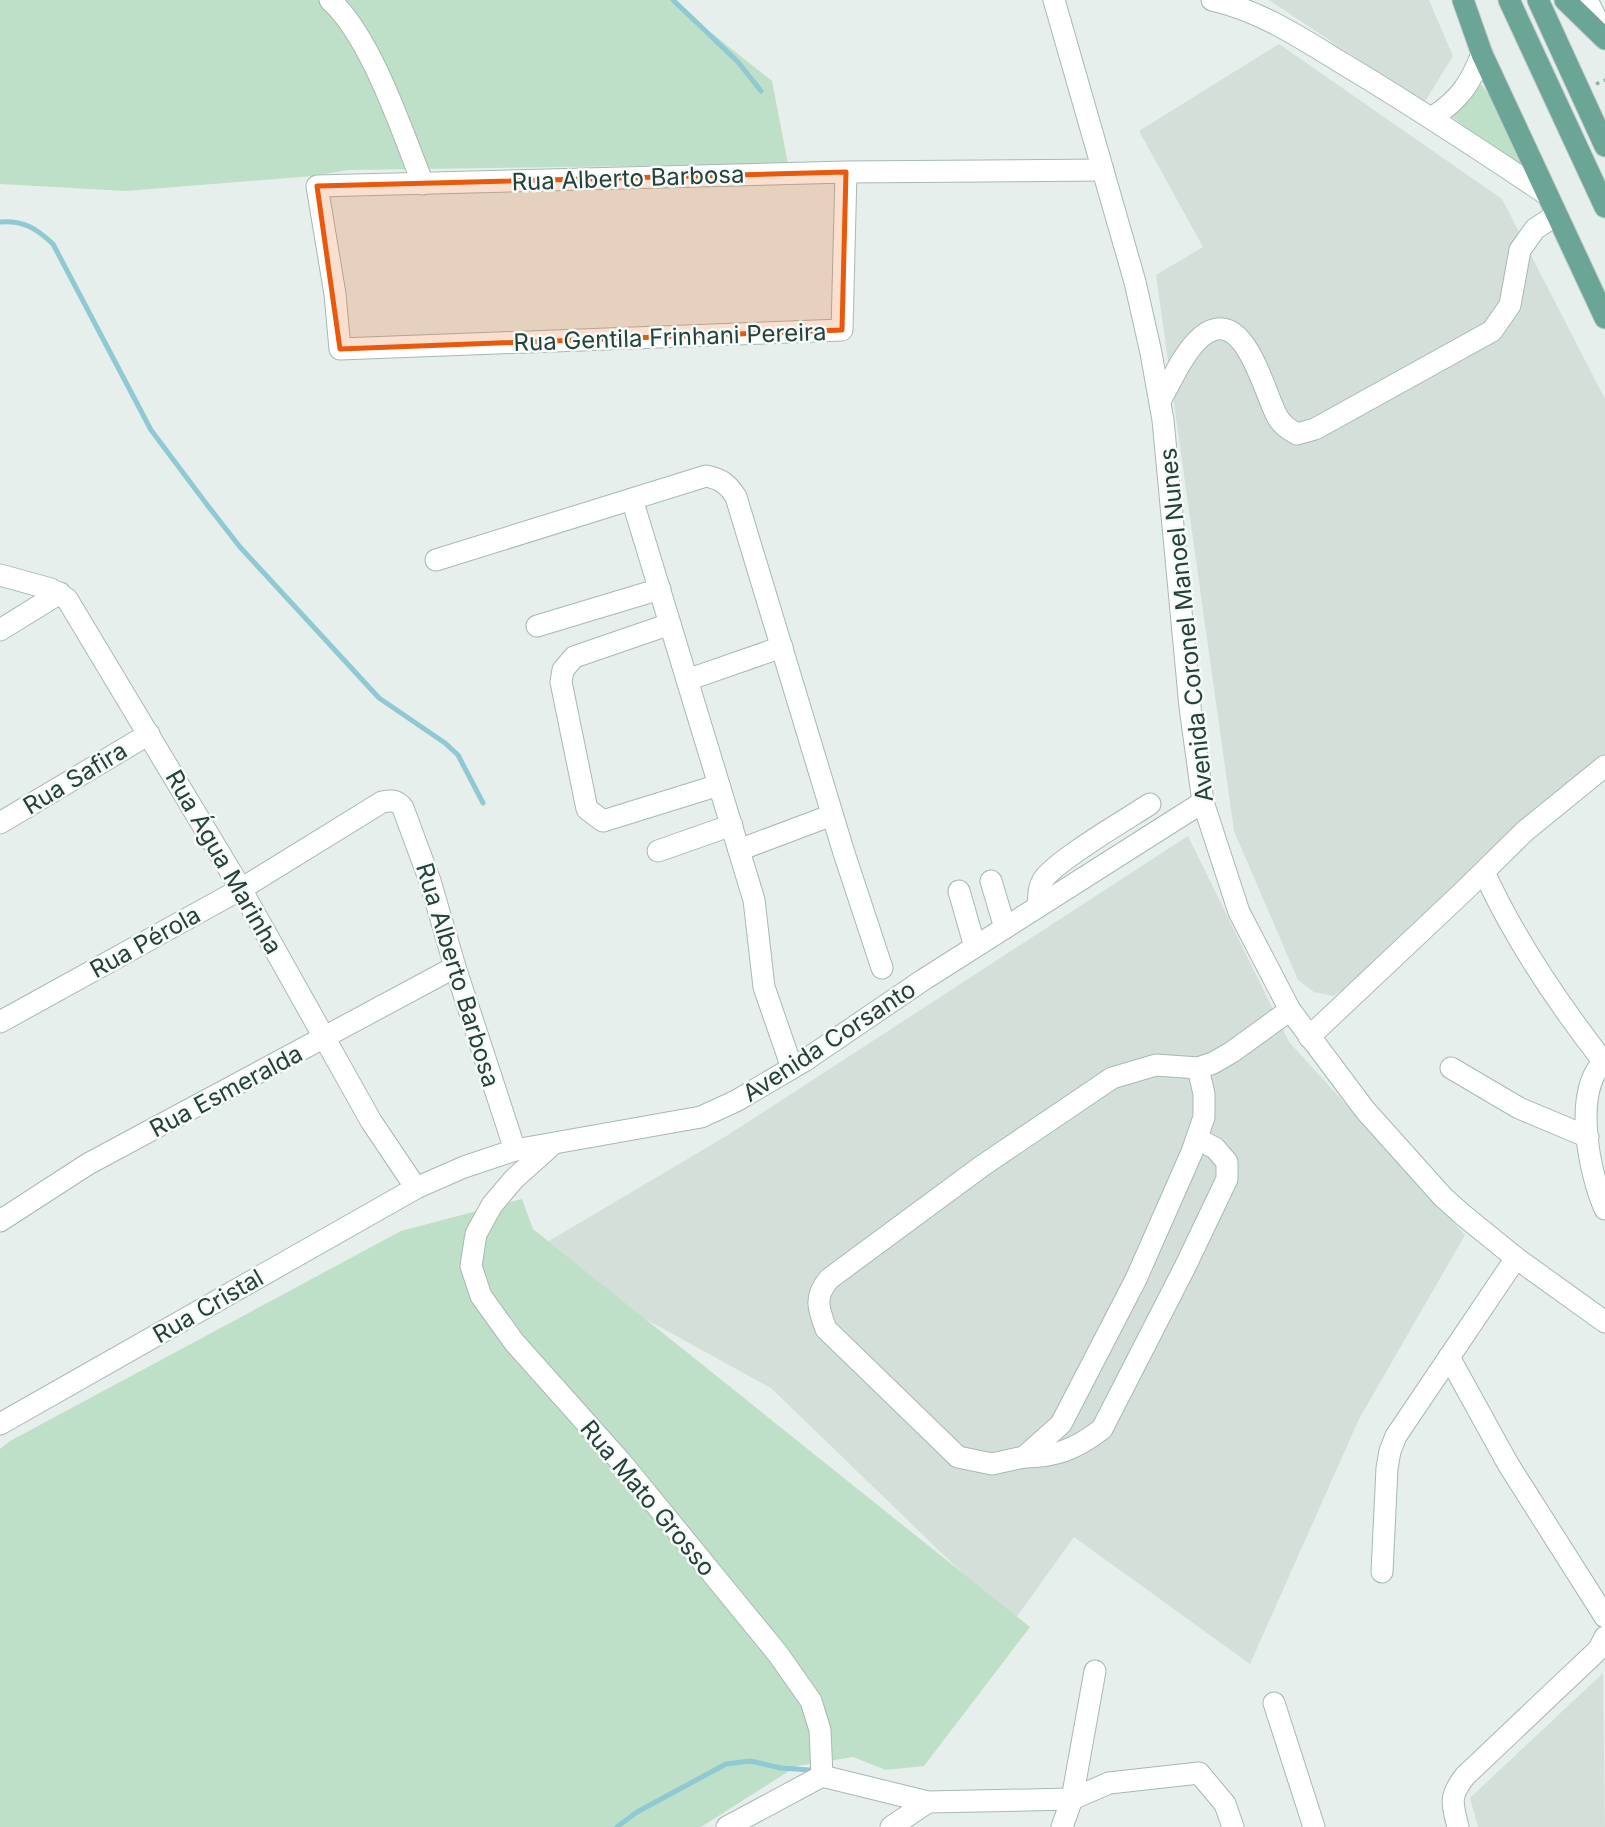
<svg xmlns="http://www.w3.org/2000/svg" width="1605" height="1827" viewBox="0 0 1605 1827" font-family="Inter,sans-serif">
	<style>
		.built { fill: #d4dfda }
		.green { fill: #bfe0c8 }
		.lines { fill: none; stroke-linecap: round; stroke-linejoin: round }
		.stream { stroke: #8ec9d4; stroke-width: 5 }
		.minor-casing { stroke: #a8b8b2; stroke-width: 23 }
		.major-casing { stroke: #c2cac8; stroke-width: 23 }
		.path { stroke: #86b3a5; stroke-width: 3.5; stroke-dasharray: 3.5 5; stroke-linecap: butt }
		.minor { stroke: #fff; stroke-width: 21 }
		.major { stroke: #6aa596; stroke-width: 21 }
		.marked { fill: #e8590c; fill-opacity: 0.2; stroke: #e8590c; stroke-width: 5; stroke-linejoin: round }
		.labels { text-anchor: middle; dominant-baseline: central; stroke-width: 5; stroke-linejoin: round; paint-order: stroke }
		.street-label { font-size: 24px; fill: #24423a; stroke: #f7fbf9 }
	</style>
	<rect width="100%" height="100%" fill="#e6efeb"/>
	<!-- built -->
	<g class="built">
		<polygon points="1269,0 1429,0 1453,56 1424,103"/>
		<polygon points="1279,44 1502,199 1605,399 1605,758 1356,981 1333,996 1314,992 1298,980 1234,831 1156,275 1203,247 1139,131"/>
		<polygon points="1188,836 1289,1042 1465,1235 1359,1419 1250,1664 1074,1537 1013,1622 771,1388 527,1254 728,1135"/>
		<polygon points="1603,1673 1605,1827 1478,1827 1470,1798"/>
	</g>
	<!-- green -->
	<g class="green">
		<polygon points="0,0 670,0 772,81 788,164 348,170 313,176 126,191 0,184"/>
		<polygon points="1481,84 1507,120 1528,165 1510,164 1452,117"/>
		<polygon points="522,1199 533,1229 1030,1627 924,1766 886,1770 853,1757 797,1766 701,1827 0,1827 0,1449 10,1441 401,1231"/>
	</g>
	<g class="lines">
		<!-- stream -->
		<g class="stream">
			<polyline points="673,0 738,62 761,91"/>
			<path d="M0 222C23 220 36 228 53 244L151 430 208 506 240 547 379 698 445 743 458 755 483 803"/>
			<polyline points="617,1827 637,1812 726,1764 750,1761 781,1768 810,1770"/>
		</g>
		<!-- minor casing -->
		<g class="minor-casing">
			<g id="minor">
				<path d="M330 0C371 37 402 131 423 184"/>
				<polyline points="1054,0 1135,282 1151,353 1163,420 1190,707 1203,802 1239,912 1290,1010 1365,1110 1443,1197 1463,1215 1516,1258 1605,1322"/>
				<path d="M1212 0C1261 11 1301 38 1342 63 1412 105 1479 149 1546 194"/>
				<polyline points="1587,0 1605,36"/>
				<path d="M1433 117C1460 99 1470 84 1482 54"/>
				<polyline points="846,172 842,330 340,349 335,294 317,186 846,172 1103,170"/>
				<path d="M1160 401C1172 380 1183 353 1201 337 1244 301 1264 393 1277 416 1282 425 1288 429 1297 434L1315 429 1492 331 1510 305 1520 250 1535 229 1556 215"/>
				<polyline points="632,499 754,900 764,987 792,1068"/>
				<path d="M436 560 706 476C721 479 728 484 736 497L844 853 882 968"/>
				<polyline points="0,575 51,589 67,599 241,889 371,1121 416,1188"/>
				<polyline points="670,624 574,657 563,670 561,682 587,809 603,821 719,785"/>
				<polyline points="537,626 660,589"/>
				<polyline points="0,630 60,593"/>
				<polyline points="687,680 782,647"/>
				<polyline points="0,823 149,734"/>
				<polyline points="739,850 832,815"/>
				<polyline points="658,851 732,825"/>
				<path d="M1484 872C1515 940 1557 1002 1603 1061"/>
				<polyline points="991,881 1005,928"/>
				<polyline points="959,891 975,947"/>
				<path d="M1038 907C1039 898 1038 888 1043 880 1055 861 1127 819 1150 804"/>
				<path d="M0 1022 241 889 382 802C392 800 397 800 403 808L430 881 455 967 515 1150"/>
				<polyline points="1309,1037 1464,891 1525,831 1605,766"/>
				<path d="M1605 1061C1572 1089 1589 1173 1605 1209"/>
				<path d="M1198 1068 1204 1094V1117L1192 1152 1136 1279 1061 1424 1024 1457 992 1464 958 1457 826 1329C818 1308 814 1297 829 1279L982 1166 1112 1078 1156 1065 1198 1068 1213 1063 1232 1052 1290 1010"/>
				<polyline points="1451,1068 1519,1108 1588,1137"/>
				<polyline points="552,1145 514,1179 492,1205 476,1234 471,1266 481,1296 514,1342 621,1462 778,1654 811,1701 820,1730 822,1776"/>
				<polyline points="0,1221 88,1164 455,967"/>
				<polyline points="1449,1357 1508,1464 1605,1617"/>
				<polyline points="0,1424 416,1188 464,1167 515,1150 701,1117 736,1101 804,1061 923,980 1203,802"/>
				<path d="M1024 1457C1056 1457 1076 1449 1102 1429L1185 1267 1227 1179V1162L1215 1148 1197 1139"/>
				<polyline points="1382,1572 1387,1468 1390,1451 1396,1436 1516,1258"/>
				<polyline points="1274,1703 1314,1827"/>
				<polyline points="822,1776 928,1802 1072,1799 1109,1783 1199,1773 1225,1804 1233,1827"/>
				<polyline points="727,1827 822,1776"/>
				<polyline points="891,1827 928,1802"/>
				<polyline points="1062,1827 1072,1799 1095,1671"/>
				<path d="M1458 1827C1452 1802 1449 1797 1465 1776L1599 1649 1605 1637"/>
			</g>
		</g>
		<!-- major casing -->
		<g class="major-casing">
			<g id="major">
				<polyline points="1463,0 1482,54 1605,318"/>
				<polyline points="1509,0 1605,207"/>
				<polyline points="1538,0 1605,146"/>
				<polyline points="1565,0 1605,39"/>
			</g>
		</g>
		<!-- path -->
		<polyline class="path" points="1596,84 1605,80"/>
		<!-- minor -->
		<use href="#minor" class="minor"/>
		<!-- major -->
		<use href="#major" class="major"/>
	</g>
	<!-- marked area -->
	<path class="marked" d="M846 172 842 330 340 349 317 186Z"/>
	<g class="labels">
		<!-- street labels -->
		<g class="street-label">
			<text transform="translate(628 178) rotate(-2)">Rua Alberto Barbosa</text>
			<text transform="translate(670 337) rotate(-2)">Rua Gentila Frinhani Pereira</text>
			<text transform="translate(1186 625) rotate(-96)">Avenida Coronel Manoel Nunes</text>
			<text transform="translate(75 778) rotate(-31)">Rua Safira</text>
			<text transform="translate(224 862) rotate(60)">Rua Água Marinha</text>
			<text transform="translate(145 942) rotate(-29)">Rua Pérola</text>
			<text transform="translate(458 975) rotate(73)">Rua Alberto Barbosa</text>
			<text transform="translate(829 1041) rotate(-33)">Avenida Corsanto</text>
			<text transform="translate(226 1091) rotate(-28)">Rua Esmeralda</text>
			<text transform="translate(208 1306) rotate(-30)">Rua Cristal</text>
			<text transform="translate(648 1498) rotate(50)">Rua Mato Grosso</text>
		</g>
	</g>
</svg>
